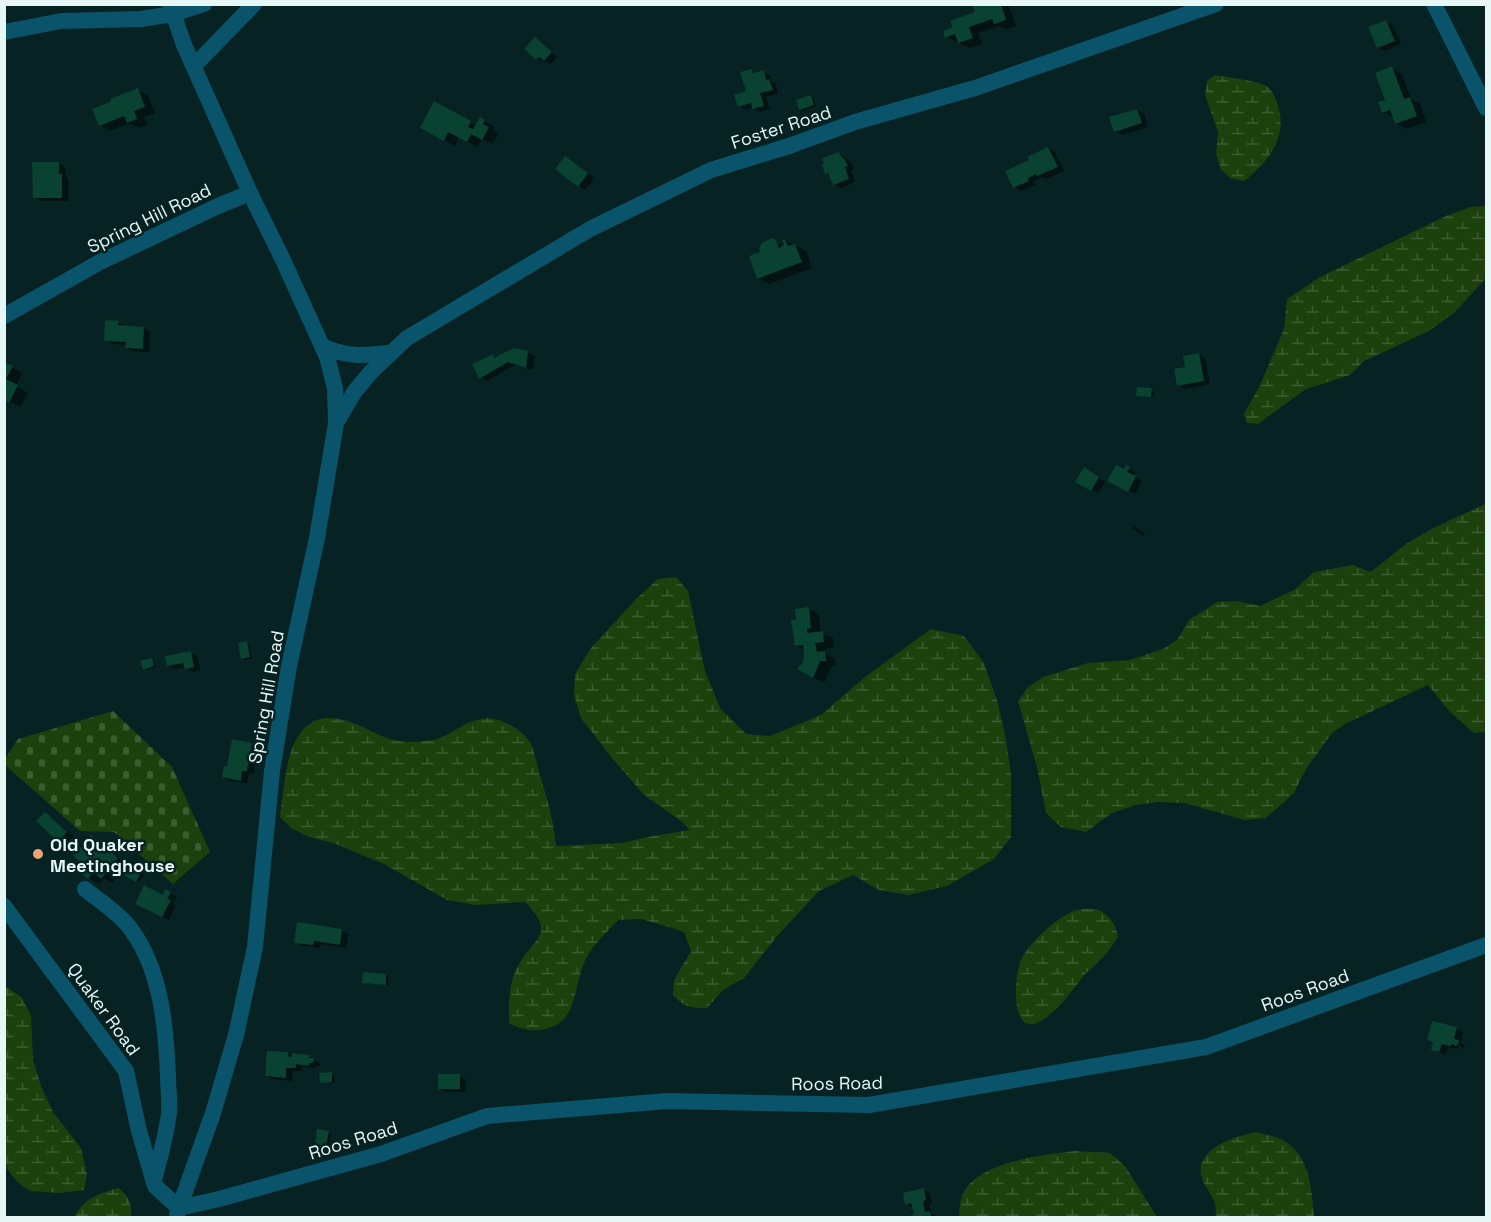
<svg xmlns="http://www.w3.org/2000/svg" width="1491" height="1222" viewBox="0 0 1491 1222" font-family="'Space Grotesk',sans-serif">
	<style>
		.wetland { fill: url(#wetland-marsh) }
		.cemetery { fill: url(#cemetery-stones) }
		.shadow { fill: #0007 }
		.building { fill: #094231 }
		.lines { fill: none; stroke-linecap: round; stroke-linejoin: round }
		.minor { stroke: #09546a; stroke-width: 16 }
		.poi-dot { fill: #efa376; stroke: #062222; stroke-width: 2 }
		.labels { text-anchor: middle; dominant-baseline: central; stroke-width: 5; stroke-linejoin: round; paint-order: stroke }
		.street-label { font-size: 18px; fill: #e7f7f6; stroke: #062222 }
		.poi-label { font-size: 18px; font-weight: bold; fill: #e7f7f6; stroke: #062222; text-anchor: start }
	</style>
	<defs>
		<pattern id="wetland-marsh" width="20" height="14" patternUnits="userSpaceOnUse" patternTransform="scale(1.5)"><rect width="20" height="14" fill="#1c410d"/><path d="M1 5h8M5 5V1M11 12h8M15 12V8" fill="none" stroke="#3d5d31"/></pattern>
		<pattern id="cemetery-stones" width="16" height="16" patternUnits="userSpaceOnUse" patternTransform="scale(1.5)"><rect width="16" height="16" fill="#1c410d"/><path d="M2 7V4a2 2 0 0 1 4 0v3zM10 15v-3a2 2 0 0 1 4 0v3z" fill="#3d5d31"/></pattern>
	</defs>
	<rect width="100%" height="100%" fill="#062222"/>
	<!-- wetland -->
	<g class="wetland">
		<path d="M1215 75C1228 78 1257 80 1266 86 1272 89 1276 99 1278 106 1288 138 1268 162 1244 181L1230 178 1221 170 1216 154 1218 132 1205 95 1207 81Z"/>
		<polygon points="1486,206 1486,278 1455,312 1429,331 1364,361 1350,375 1306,389 1258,424 1247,423 1244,414 1260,385 1284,329 1287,299 1320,277 1446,216 1470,207"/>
		<path d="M1486 504V732L1474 733 1450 712 1428 685 1347 723 1332 733 1306 769 1294 793 1266 818 1245 820 1184 803 1158 802 1136 805 1112 813 1086 832 1061 827 1046 813 1037 767 1018 701 1028 687 1043 677 1088 663 1129 660 1163 649 1177 640 1189 620 1217 602 1236 601 1260 606 1294 590 1314 572 1353 565 1370 572C1385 562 1396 550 1411 541 1435 526 1461 515 1486 504Z"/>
		<path d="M676 577 688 591 705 671 720 708 746 734 770 736 821 715 865 677 931 629 964 636 984 663 997 700 1005 734 1011 774V837L994 859 947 886 908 895 879 890 853 875 819 891 778 935 744 978 723 990 707 1008C691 1008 684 1007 673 995L674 980 691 951 684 932 642 919 618 920C608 931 596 942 588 955 573 979 580 1019 549 1028 535 1033 522 1030 509 1023 509 1004 508 982 519 964 536 936 556 934 525 902L476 905 447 900 384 864 333 843 309 837 291 828 280 817C286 773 287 698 353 723 377 732 385 742 413 742 421 741 433 741 440 738 454 732 464 722 481 719 498 715 523 729 531 744 535 754 537 765 540 775 547 799 554 821 556 846L622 843 653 836 690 830 681 821 644 795 612 758 581 718 574 696 575 674 591 648 635 600 658 579Z"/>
		<path d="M1097 909C1110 916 1115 922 1118 937 1112 946 1106 955 1098 962 1093 968 1086 972 1082 978 1070 993 1058 1011 1041 1021 1009 1039 1014 975 1021 960 1030 942 1056 918 1074 911 1081 908 1089 909 1097 909Z"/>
		<polygon points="4,985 21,997 31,1015 33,1060 41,1086 53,1112 81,1148 87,1174 84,1190 59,1193 30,1191 17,1182 7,1169 4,1156"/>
		<path d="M1255 1132C1264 1134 1275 1136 1283 1140 1311 1156 1311 1189 1314 1217H1215C1219 1203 1210 1195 1204 1183 1188 1151 1233 1137 1255 1132Z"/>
		<path d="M1076 1151 1110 1153 1125 1166 1157 1217H959C960 1212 959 1205 961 1199 971 1162 1045 1154 1076 1151Z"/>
		<path d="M118 1188C129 1195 132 1204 131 1217H75C83 1198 99 1194 118 1188Z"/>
	</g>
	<!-- cemetery -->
	<polygon class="cemetery" points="113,711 172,767 210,852 173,884 114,832 80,831 5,765 5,759 18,739"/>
	<!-- shadow -->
	<g class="shadow">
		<polygon points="979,4 1008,4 1016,26 1005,29 999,26 978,33 982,44 970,48 946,37 977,13"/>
		<polygon points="1386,22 1393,26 1401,44 1384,51 1378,47"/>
		<polygon points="542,43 557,57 551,64 537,59"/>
		<polygon points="1391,68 1402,74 1411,99 1420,104 1426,122 1407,129 1396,123 1394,118 1384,112"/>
		<polygon points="752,70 757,74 764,72 770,76 772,82 776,84 778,93 766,97 770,109 760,112 753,108 746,110 739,106 748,92"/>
		<polygon points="137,89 148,96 155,113 144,117 147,125 139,128 130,123 111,131 100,125"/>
		<polygon points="811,96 814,98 816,106 803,111 800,109"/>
		<polygon points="435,103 476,126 480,119 495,127 493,131 498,134 493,144 482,139 478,147 459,137 455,146 422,128"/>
		<polygon points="1137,110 1144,114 1148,127 1122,135 1115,131"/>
		<polygon points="1048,148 1055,152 1064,171 1045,179 1042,177 1034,181 1035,185 1021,191 1014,187"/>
		<polygon points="839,153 851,163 854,170 851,171 855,182 841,188 834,184 831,176 826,173"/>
		<polygon points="572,161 594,178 585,190 579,186"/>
		<polygon points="59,163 65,167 66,177 68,179 69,201 41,201 35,197"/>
		<polygon points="772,240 787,248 785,240 806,251 812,268 769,284 758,278 762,253"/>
		<polygon points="118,322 125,326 143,328 150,332 149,352 133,351 127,348 127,345 112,344 105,340"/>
		<polygon points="514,350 528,353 535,356 532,370 515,365 487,381 480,377 493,356 497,358"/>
		<polygon points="1198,354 1205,358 1210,384 1185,389 1178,385"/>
		<polygon points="4,363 22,373 16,386 28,393 20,407 4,399"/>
		<polygon points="1151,390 1154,392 1154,397 1138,395"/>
		<polygon points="1084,469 1105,482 1098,493 1077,481"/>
		<polygon points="1129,469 1135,472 1133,476 1142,481 1135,494 1109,480"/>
		<polygon points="1134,526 1145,534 1143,536 1132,529"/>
		<polygon points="808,608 819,614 821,633 833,638 834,648 825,649 826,654 835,659 836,666 831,667 824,683 800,669 804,662 805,650 796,645 798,621"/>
		<polygon points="247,643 249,644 252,658 245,660 242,658"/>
		<polygon points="190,653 197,656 200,670 193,672 186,667 175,669 168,665"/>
		<polygon points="152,660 155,661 156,667 147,670 144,669"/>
		<polygon points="233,741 252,745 258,748 254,774 249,773 247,783 231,781 224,777 228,768"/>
		<polygon points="45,813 73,836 65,844 59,840"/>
		<polygon points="91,837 102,843 127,865 144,874 139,882 121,873 112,883 104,878 99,884 89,878"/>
		<polygon points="166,891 177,897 173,904 176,906 169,920 143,907 164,897"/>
		<polygon points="342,931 348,934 346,948 321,944 320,948 303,946 296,942"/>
		<polygon points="386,975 389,977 388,985 364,983"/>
		<polygon points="1433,1023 1457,1029 1463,1032 1461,1043 1465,1045 1464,1048 1459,1045 1458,1049 1448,1047 1446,1055 1433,1050 1434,1043"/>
		<polygon points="288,1054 294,1057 309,1056 320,1063 320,1066 316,1066 315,1068 302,1067 302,1071 293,1071 292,1081 273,1079 266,1075"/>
		<polygon points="331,1074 334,1075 335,1083 321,1082"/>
		<polygon points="460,1076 466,1080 466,1092 446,1092 440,1088"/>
		<polygon points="328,1133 331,1134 329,1147 317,1144"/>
		<polygon points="923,1190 930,1193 932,1203 929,1204 931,1213 937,1218 907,1218 916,1216 914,1208 907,1204"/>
	</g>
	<!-- building -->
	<g class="building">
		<polygon points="974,4 1001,4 1006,20 994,24 992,19 969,27 973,38 958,43 955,34 945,38 943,31 953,27 950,21 975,12 972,5"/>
		<polygon points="1386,20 1395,41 1377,48 1368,27"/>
		<polygon points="535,37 552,52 544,61 539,57 536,60 524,49"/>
		<polygon points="1392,66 1404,99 1410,97 1417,116 1395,124 1390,110 1382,113 1378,102 1385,100 1375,73"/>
		<polygon points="752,69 753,73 764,70 766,80 769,79 773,90 760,93 764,106 752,109 751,103 738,107 734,95 746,91 740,72"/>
		<polygon points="138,88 145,107 134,111 137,119 127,123 124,116 99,126 92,109 112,101 110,99"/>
		<polygon points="811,95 814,105 799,110 796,100"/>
		<polygon points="434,101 471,121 468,127 473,129 480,117 485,120 483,124 489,127 482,140 471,134 467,142 448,132 444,141 420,128"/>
		<polygon points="1137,109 1142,123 1114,132 1109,117"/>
		<polygon points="1048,147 1058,167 1037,176 1036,174 1028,178 1029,181 1013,188 1005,171 1029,160 1027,157"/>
		<polygon points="839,152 842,158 844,158 848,166 845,167 849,179 833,185 828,173 825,174 822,165 824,164 822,158"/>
		<polygon points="565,156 588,173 578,187 555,169"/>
		<polygon points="32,162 59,162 59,174 62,174 62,198 33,198"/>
		<polygon points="772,238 776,240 779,248 784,245 782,240 785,239 788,246 795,244 802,262 757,279 749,256 760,252 759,248 762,243"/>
		<polygon points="105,320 119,321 118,325 144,327 143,349 125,348 126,342 104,341"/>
		<polygon points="514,348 528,351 526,368 508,362 479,379 472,364 493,354 494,358"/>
		<polygon points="1199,353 1204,381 1177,386 1174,369 1185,367 1183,356"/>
		<polygon points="4,362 13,366 6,379 18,385 9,403 5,400"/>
		<polygon points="1137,387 1152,388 1151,397 1136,396"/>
		<polygon points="1116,465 1124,469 1126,465 1130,467 1127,472 1136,476 1128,492 1107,481"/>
		<polygon points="1084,467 1099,477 1091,491 1075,482"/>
		<polygon points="809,607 811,628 807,629 807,633 823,631 824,642 815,643 817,652 825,651 826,661 820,661 813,678 797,669 803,662 804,655 803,645 795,646 791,620 796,620 795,609"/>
		<polygon points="247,641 250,657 241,659 238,643"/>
		<polygon points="191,651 194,667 185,669 183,663 167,666 165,656"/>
		<polygon points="152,658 154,666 143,670 140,661"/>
		<polygon points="232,739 252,743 247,771 242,771 241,781 222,777 224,766 227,767"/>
		<polygon points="45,812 67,832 58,842 36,821"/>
		<polygon points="91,835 118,858 101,879 93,872 88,879 73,867 79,861 74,856"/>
		<polygon points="124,861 142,871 136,882 118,872"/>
		<polygon points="144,885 163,895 165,889 171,892 167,899 171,900 162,917 135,904"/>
		<polygon points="297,922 342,929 340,945 314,941 313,945 294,943"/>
		<polygon points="363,972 386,974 386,985 362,983"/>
		<polygon points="1432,1021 1457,1027 1454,1039 1459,1040 1458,1045 1455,1046 1452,1043 1451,1046 1442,1044 1439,1052 1431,1050 1433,1042 1427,1040"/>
		<polygon points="267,1051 288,1052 288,1056 292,1057 292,1053 310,1055 309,1058 314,1058 313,1063 309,1063 309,1066 296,1064 296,1068 286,1068 286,1078 265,1076"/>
		<polygon points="332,1072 332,1082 320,1083 319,1073"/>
		<rect x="438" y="1074" width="22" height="15"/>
		<polygon points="317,1129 329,1131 326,1146 315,1145"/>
		<polygon points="924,1188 926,1200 923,1201 925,1212 930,1211 932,1218 905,1218 914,1214 911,1203 905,1205 903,1193"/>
	</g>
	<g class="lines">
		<!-- minor -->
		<g class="minor">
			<polyline points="170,4 184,45 250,193 283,260 327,357 335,388 336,423 317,538 289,666 272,771 255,947 236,1035 213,1113 177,1214"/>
			<polyline points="1434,4 1486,108"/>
			<polyline points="4,32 61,21 141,19 173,14 204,4"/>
			<polyline points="194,66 254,4"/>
			<polyline points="4,316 100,262 218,206 250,193"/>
			<path d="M322 346C347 357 362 356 389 353"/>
			<polyline points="336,423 355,391 371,372 407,338 590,229 711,170 789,146 855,122 975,88 1216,4"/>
			<path d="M85 889C99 901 119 913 130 928 161 969 166 1026 168 1076 168 1088 170 1101 169 1113 166 1136 160 1158 154 1180"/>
			<polyline points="4,906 126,1071 139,1131 155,1186 179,1208 219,1199 381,1154 487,1116 667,1101 869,1105 1206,1047 1486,945"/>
		</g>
	</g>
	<!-- markers -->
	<circle class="poi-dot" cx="38" cy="854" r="6"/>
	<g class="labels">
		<!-- street labels -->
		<g class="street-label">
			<text transform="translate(781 127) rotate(-18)">Foster Road</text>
			<text transform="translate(149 218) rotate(-26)">Spring Hill Road</text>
			<text transform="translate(266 697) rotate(-80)">Spring Hill Road</text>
			<text transform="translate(1305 990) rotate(-20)">Roos Road</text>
			<text transform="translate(104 1009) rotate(54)">Quaker Road</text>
			<text transform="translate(837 1083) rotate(-1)">Roos Road</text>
			<text transform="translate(353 1140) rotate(-17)">Roos Road</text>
		</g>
		<!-- poi labels -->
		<g class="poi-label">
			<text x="50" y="844">Old Quaker<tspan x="50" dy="21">Meetinghouse</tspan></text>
		</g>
	</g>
	<!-- border -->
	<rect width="1491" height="1222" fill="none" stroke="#e7f7f6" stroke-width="12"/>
</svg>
